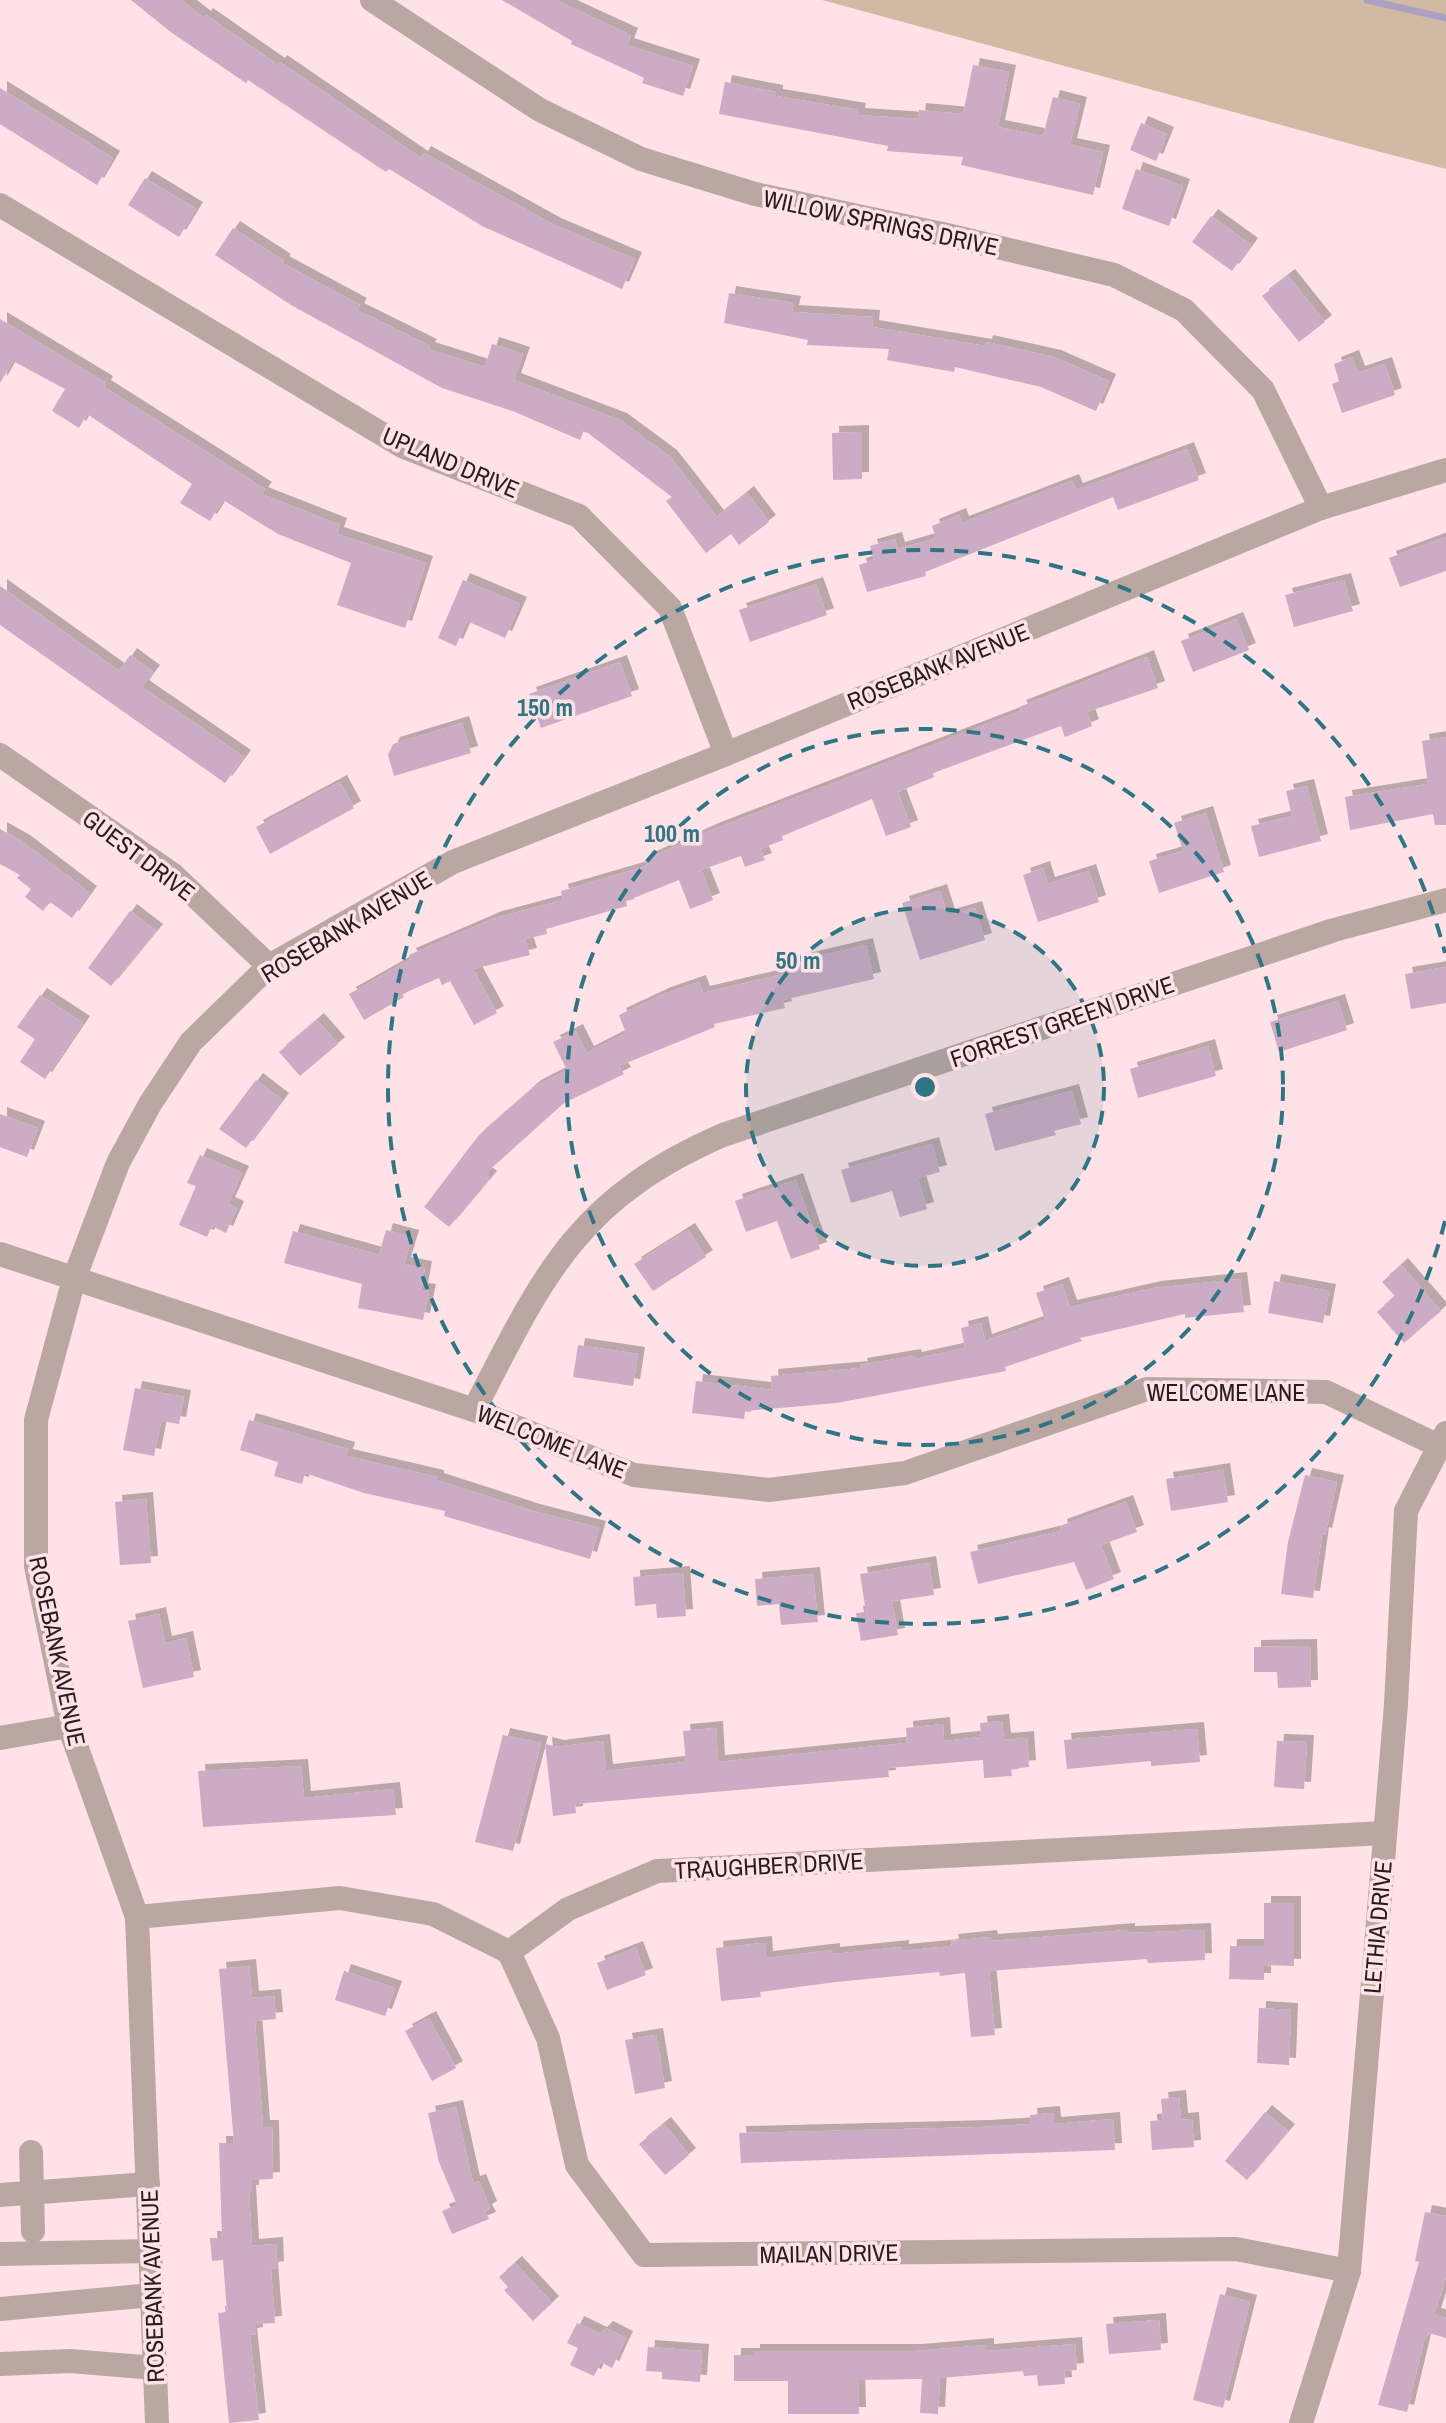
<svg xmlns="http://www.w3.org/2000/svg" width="1446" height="2423" viewBox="0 0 1446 2423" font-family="'Archivo Narrow',sans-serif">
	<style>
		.green { fill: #d1baa4 }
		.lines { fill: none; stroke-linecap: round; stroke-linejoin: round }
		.stream { stroke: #ad9fc1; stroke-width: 7 }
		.building { fill: #ccabc4; filter: url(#shadow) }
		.minor { stroke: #baa7a2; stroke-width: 24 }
		.ring { fill: none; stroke: #307584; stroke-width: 4; stroke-dasharray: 14 10 }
		.labels { text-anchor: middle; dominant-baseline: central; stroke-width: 7; stroke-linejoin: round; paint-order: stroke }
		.street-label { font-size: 24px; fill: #271d1f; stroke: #ffe2e7 }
		.centre { fill: #307584; stroke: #ffe2e7; stroke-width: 4 }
		.ring-label { font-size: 24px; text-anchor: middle; font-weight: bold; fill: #307584; stroke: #ffe2e7; stroke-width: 7; stroke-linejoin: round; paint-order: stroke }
	</style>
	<defs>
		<filter id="shadow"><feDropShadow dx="7" dy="-7" stdDeviation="0" flood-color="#0004"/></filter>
	</defs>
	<rect width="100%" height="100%" fill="#ffe2e7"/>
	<!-- green -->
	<polygon class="green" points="822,0 1446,0 1446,169 1373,150"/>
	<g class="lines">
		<!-- stream -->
		<polyline class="stream" points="1367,0 1446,18"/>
	</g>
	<!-- building -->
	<g class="building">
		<polygon points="131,0 181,0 204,18 206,15 278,65 280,62 421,158 424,153 554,225 635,259 622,289 482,226 389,169 386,172 248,80 246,83 172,33"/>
		<polygon points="502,0 555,0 631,35 627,45 693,66 683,96 642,83 644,78 571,44 572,41"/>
		<polygon points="973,65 1009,72 998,127 1043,136 1053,97 1080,104 1070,145 1103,152 1093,195 961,165 963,157 887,151 888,146 719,114 725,82 776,92 776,96 859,110 858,115 918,119 919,110 963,114"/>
		<polygon points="0,88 113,158 97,185 0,124"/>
		<polygon points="1141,123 1167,134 1156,161 1130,150"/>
		<polygon points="1136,169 1183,186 1169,226 1122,209"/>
		<polygon points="145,178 196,209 179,237 128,205"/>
		<polygon points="1211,216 1251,245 1232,271 1192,242"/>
		<polygon points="233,228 284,261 282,263 360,305 357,310 430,346 428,349 485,367 492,344 523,354 514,380 620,420 670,457 717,517 747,493 769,522 739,545 731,534 706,553 666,501 672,497 584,430 580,440 515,412 442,388 291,305 215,255"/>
		<polygon points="1288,276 1325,322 1299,342 1262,296"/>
		<polygon points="729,293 794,303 792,312 873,317 872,327 985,346 986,342 1054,357 1109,381 1096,411 1041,387 955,367 954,372 887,360 889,349 807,345 808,340 724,323"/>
		<polygon points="0,319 106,383 104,387 265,489 261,494 340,525 337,534 426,563 405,628 337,605 351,563 278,534 223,500 210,521 180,503 192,484 87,414 79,428 52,411 65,389 13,361 0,383"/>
		<polygon points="1352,357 1358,373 1385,364 1395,395 1342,413 1332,384 1339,381 1334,364"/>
		<polygon points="862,432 862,479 833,480 832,433"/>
		<polygon points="1187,449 1199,480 1118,510 1113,497 925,572 926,576 867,592 859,565 874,560 870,546 895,539 898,549 936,538 932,526 959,515 962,523 1072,481 1076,490"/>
		<polygon points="1446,537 1446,571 1400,587 1389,558"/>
		<polygon points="463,580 520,604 505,638 467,621 456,646 438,638"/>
		<polygon points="1344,580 1353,611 1294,627 1285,595"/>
		<polygon points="816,584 827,615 750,642 739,610"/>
		<polygon points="0,586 119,671 130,655 153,672 142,687 244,757 225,783 0,625"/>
		<polygon points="1236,619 1249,650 1193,672 1181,641"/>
		<polygon points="1147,657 1158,688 1087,712 1092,726 1065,737 1061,726 933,773 934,777 898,792 911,827 886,836 872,799 782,836 783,840 760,849 765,860 745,867 741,856 701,870 713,900 690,909 679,880 626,901 627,906 546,929 547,934 525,939 530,955 473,969 497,1013 474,1025 450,981 442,985 439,978 402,994 404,997 364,1020 349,994 411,959 409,955 495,918 563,900 561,891 647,866 645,860 714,829 1021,711 1019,707"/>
		<polygon points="620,662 632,696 541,728 529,694"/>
		<polygon points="462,723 471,753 394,776 388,755 393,744"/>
		<polygon points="1446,737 1446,825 1435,825 1433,814 1350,830 1345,797 1428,784 1422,741"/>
		<polygon points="340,782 354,808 270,854 256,827"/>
		<polygon points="1307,786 1321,841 1259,857 1251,826 1292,816 1286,791"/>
		<polygon points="1206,813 1224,872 1159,893 1149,861 1183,851 1174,823"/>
		<polygon points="0,829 23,842 90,893 72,918 50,902 43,911 25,897 31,889 17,878 20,875 0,864"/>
		<polygon points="1043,868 1048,884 1089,871 1099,902 1038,922 1023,875"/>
		<polygon points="940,891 948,916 975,908 985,940 920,960 902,903"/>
		<polygon points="130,911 156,931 111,986 88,968"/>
		<polygon points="866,945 874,979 783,1000 785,1008 714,1024 715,1027 619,1066 624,1074 564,1103 485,1174 490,1178 449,1227 424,1207 479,1135 534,1087 567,1070 553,1042 576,1031 587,1053 626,1033 619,1015 664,994 699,982 703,993 796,971 794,962"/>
		<polygon points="1446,967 1446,1003 1411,1009 1405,974"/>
		<polygon points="40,995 83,1023 45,1079 20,1062 35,1039 17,1027"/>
		<polygon points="1338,1001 1347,1030 1279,1052 1270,1022"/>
		<polygon points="317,1020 338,1044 300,1076 279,1052"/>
		<polygon points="1208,1046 1216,1076 1138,1098 1130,1069"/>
		<polygon points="256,1080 282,1100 246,1148 219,1129"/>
		<polygon points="1072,1091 1081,1124 1054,1131 1056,1135 995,1151 985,1114"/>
		<polygon points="0,1114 38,1128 27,1157 0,1147"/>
		<polygon points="932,1144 940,1172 918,1178 927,1209 900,1217 892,1191 851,1203 841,1170"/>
		<polygon points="200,1155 242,1173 228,1204 237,1208 226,1233 212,1226 207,1237 179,1225 196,1186 187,1183"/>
		<polygon points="796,1180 820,1249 791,1259 777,1221 746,1232 735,1201"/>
		<polygon points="386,1230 412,1237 404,1264 425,1268 421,1290 429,1291 423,1320 358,1308 362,1284 284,1263 293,1231 379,1255"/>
		<polygon points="688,1230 706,1257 653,1291 634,1264"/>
		<polygon points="1401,1265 1441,1311 1404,1343 1377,1312 1395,1296 1382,1282"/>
		<polygon points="1240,1279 1244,1312 1185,1318 1185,1314 1080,1338 1082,1341 1005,1367 1006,1371 837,1403 745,1411 744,1419 692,1413 696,1381 772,1390 771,1376 861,1368 860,1365 914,1356 915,1359 965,1348 961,1328 981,1323 985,1341 1045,1320 1036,1293 1062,1284 1070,1307 1154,1288"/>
		<polygon points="1274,1281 1329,1291 1323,1323 1268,1313"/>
		<polygon points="578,1345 638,1354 633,1386 573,1377"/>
		<polygon points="135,1388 184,1397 179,1424 161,1421 154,1456 123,1450"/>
		<polygon points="249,1420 348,1449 346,1456 437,1477 437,1480 533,1511 599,1528 590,1559 444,1516 445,1511 364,1493 305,1473 302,1484 274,1476 278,1462 240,1450"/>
		<polygon points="1223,1470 1228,1502 1171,1511 1166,1479"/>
		<polygon points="1305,1475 1337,1482 1325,1535 1322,1534 1313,1598 1281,1594 1288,1542"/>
		<polygon points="146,1499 151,1563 120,1565 115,1502"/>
		<polygon points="1126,1502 1137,1532 1101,1545 1114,1579 1086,1590 1074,1562 978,1584 970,1552 1061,1531 1060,1526"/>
		<polygon points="929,1563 934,1595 892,1601 898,1635 861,1641 856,1613 866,1612 860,1574"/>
		<polygon points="683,1573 686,1616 657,1618 656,1604 635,1606 633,1577"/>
		<polygon points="813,1574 818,1622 781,1625 779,1604 757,1606 755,1579"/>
		<polygon points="159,1614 165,1643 186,1638 194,1677 143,1688 128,1621"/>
		<polygon points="1310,1646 1311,1687 1278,1688 1277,1672 1254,1672 1254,1647"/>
		<polygon points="1002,1721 1004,1740 1027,1738 1029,1767 1011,1769 1012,1776 984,1778 983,1760 888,1768 889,1777 575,1804 576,1813 553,1816 545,1744 557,1747 603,1741 606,1771 686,1762 683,1731 716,1728 718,1762 907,1743 906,1728 943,1724 944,1741 981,1737 980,1723"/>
		<polygon points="1197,1729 1200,1762 1151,1766 1151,1761 1067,1769 1064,1740"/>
		<polygon points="503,1735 541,1743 513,1851 475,1842"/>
		<polygon points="1277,1741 1307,1742 1304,1789 1274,1787"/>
		<polygon points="301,1766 304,1798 393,1789 396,1815 203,1827 198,1771"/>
		<polygon points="1264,1903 1294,1903 1294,1966 1264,1965 1264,1980 1229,1979 1230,1946 1264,1946"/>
		<polygon points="1128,1930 1128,1933 1204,1930 1205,1960 1148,1963 1147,1959 989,1971 995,2035 971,2037 965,1973 940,1976 939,1972 836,1982 760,1992 761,1997 721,2001 716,1948 765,1943 766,1958 833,1950 833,1954 902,1947 902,1951 952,1946 951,1941 990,1937 991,1941"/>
		<polygon points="636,1948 646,1975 607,1990 597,1963"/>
		<polygon points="249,1966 252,1998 274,1996 276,2019 255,2021 263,2127 272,2127 273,2179 252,2180 252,2192 249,2192 252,2246 276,2244 277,2268 271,2269 275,2323 256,2324 256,2334 250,2335 259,2420 229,2423 218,2313 227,2312 223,2260 212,2261 210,2238 222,2238 219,2143 234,2143 219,1969"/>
		<polygon points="344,1971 395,1988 385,2016 335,2000"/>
		<polygon points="1259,2008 1291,2010 1289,2065 1257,2063"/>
		<polygon points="429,2018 456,2068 432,2081 405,2031"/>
		<polygon points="656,2035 665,2088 635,2094 625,2040"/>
		<polygon points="1179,2097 1181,2120 1192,2119 1194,2147 1152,2150 1150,2121 1163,2120 1161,2099"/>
		<polygon points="456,2107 473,2183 479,2181 490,2208 485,2211 489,2219 452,2234 442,2211 457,2205 439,2162 428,2113"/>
		<polygon points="1265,2112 1288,2131 1247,2180 1225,2161"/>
		<polygon points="1053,2113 1054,2124 1113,2119 1115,2150 741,2163 739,2133 983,2127 1031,2124 1030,2115"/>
		<polygon points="664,2124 689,2155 665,2175 639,2144"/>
		<polygon points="1425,2212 1446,2216 1446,2277 1434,2315 1446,2318 1446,2338 1429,2333 1424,2341 1407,2412 1378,2405 1419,2262 1415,2261"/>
		<polygon points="515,2263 552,2303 533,2321 504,2290 508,2287 499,2277"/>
		<polygon points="1220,2294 1250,2302 1223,2408 1193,2400"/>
		<polygon points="1159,2320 1161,2350 1109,2354 1106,2324"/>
		<polygon points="577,2323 600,2334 606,2328 626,2338 612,2368 601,2362 594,2376 570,2365 578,2348 567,2343"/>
		<polygon points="1075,2344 1077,2370 1064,2371 1065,2384 1038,2386 1037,2375 1024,2376 1023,2371 940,2378 938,2414 920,2413 922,2379 858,2380 859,2414 788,2414 788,2381 734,2381 734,2355 753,2355 753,2351 915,2351 987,2345 987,2351"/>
		<polygon points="648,2347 702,2351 700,2382 662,2379 662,2372 646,2371"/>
	</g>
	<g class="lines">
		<!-- minor -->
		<g class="minor">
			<polyline points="372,0 540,110 641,159 755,194 947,235 1114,275 1184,310 1263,390 1321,508"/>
			<polyline points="0,205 402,446 579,516 670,608 726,754"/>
			<polyline points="0,755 172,874 269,966"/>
			<polyline points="0,1254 474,1410 634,1475 769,1490 905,1473 1147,1389 1326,1392 1437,1445"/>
			<path d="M474 1410C543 1276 576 1199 723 1135L1334 930 1446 900"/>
			<polyline points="0,1738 69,1726"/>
			<polyline points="137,1917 340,1898 433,1914 509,1952 568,1909 657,1871 1385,1833"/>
			<polyline points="509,1952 548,2038 577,2165 644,2255 1236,2249 1349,2271"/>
			<polyline points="31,2152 33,2231"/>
			<polyline points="0,2195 148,2184"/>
			<polyline points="0,2254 150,2251"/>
			<polyline points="0,2309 152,2295"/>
			<polyline points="0,2364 70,2361 155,2368"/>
			<polyline points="157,2423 137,1917 69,1726 36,1566 36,1420 74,1279 118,1163 150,1104 191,1042 269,966 453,862 726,754 1321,508 1446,470"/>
			<polyline points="1301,2423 1349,2271 1396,1704 1406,1511 1446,1433"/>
		</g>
	</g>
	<!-- distance rings -->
	<circle cx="925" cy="1087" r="179" fill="#307584" fill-opacity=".12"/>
	<g class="ring">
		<circle cx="925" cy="1087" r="179"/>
		<circle cx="925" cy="1087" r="358"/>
		<path d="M1445 1221A537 537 0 1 1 1445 953"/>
	</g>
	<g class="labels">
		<!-- street labels -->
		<g class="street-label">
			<text transform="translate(881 222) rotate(12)">WILLOW SPRINGS DRIVE</text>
			<text transform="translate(451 462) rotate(23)">UPLAND DRIVE</text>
			<text transform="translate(938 666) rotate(-22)">ROSEBANK AVENUE</text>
			<text transform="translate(139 855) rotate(37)">GUEST DRIVE</text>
			<text transform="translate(346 926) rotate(-31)">ROSEBANK AVENUE</text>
			<text transform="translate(1062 1021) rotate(-19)">FORREST GREEN DRIVE</text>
			<text x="1226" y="1392">WELCOME LANE</text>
			<text transform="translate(552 1441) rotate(22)">WELCOME LANE</text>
			<text transform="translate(58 1651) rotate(78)">ROSEBANK AVENUE</text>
			<text transform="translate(769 1865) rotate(-3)">TRAUGHBER DRIVE</text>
			<text transform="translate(1377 1927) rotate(-85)">LETHIA DRIVE</text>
			<text transform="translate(829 2253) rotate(-1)">MAILAN DRIVE</text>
			<text transform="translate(152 2286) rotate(-92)">ROSEBANK AVENUE</text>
		</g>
	</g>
	<circle cx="925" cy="1087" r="12" class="centre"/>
	<g class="ring-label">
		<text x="545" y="716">150 m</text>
		<text x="672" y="842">100 m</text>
		<text x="798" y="969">50 m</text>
	</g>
</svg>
